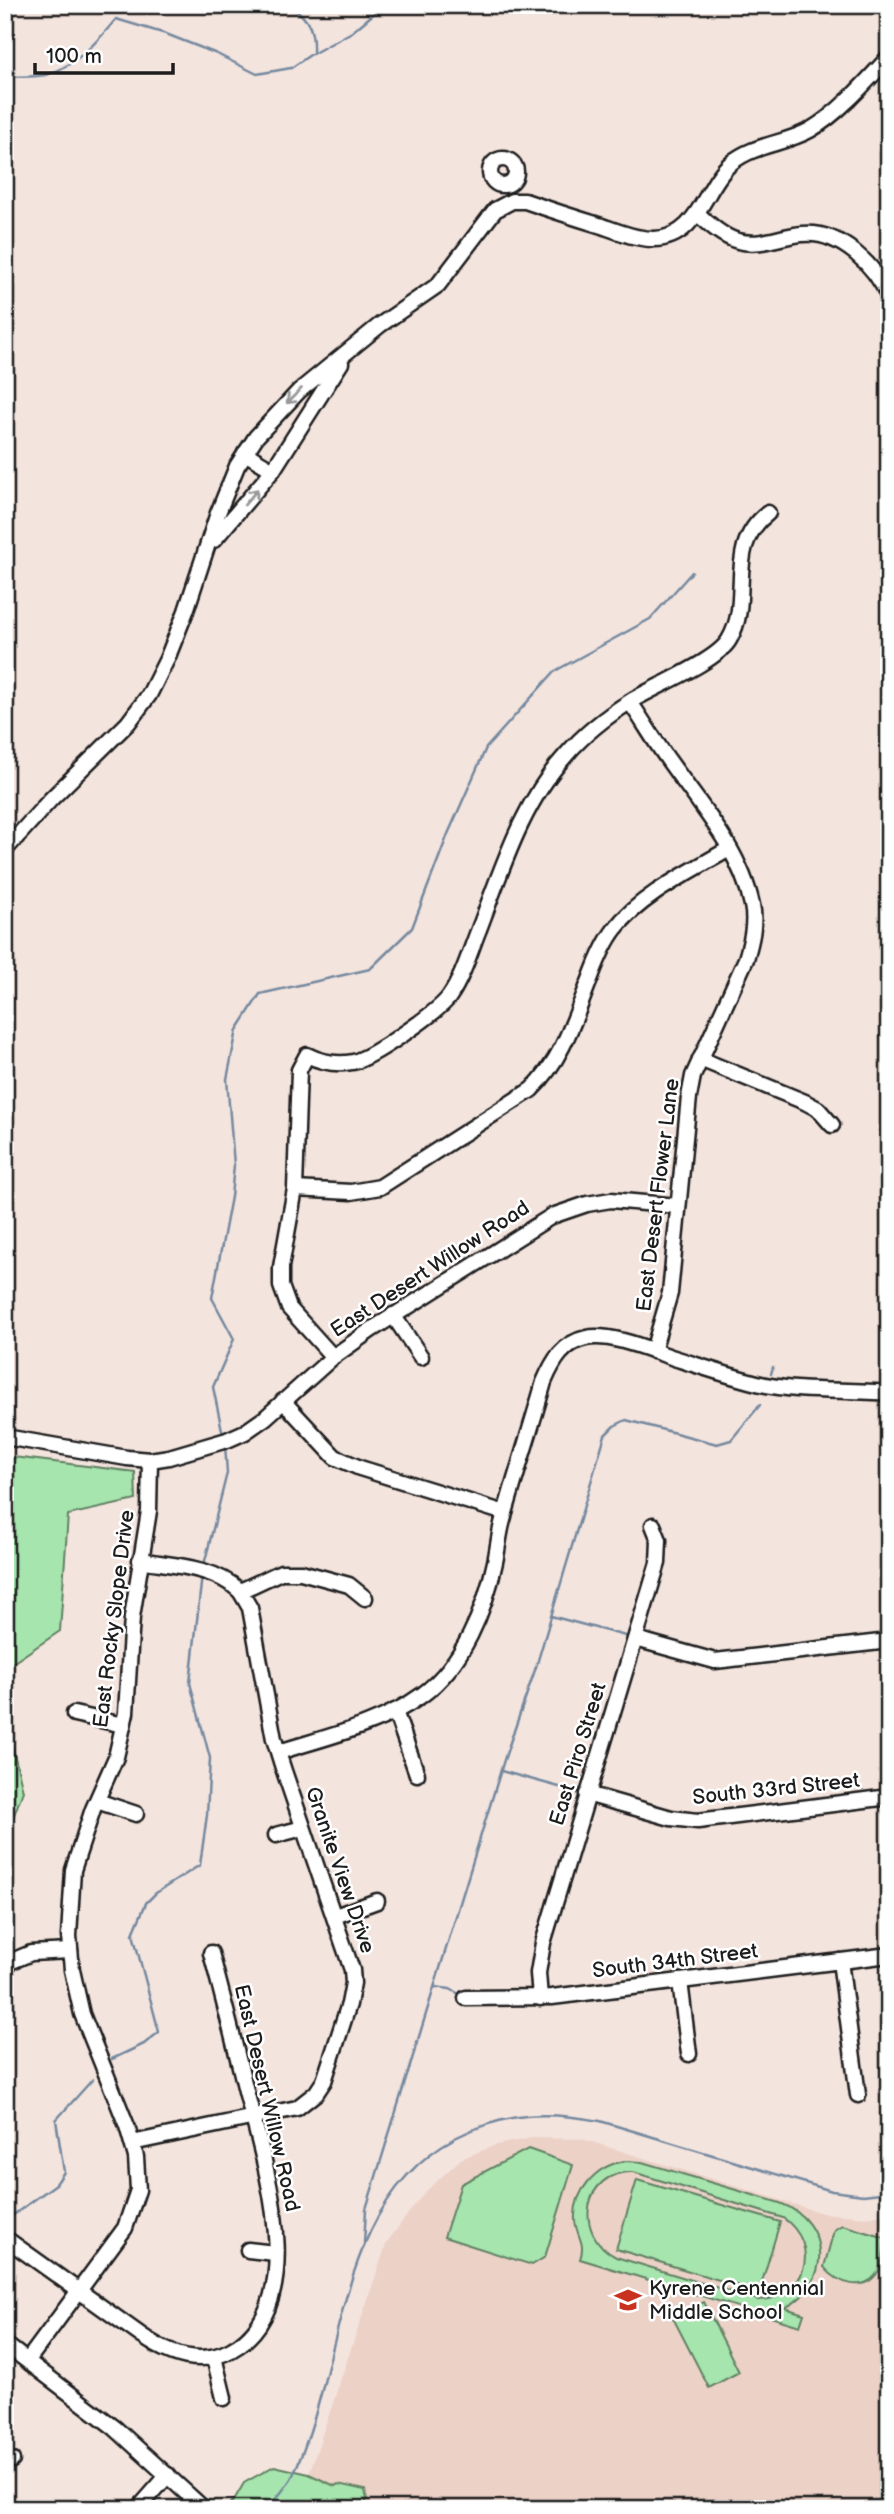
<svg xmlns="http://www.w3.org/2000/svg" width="894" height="2514" viewBox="0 0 894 2514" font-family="'Balsamiq Sans',sans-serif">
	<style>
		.built { fill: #ecd1c7 }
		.green { fill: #a6e5ad; stroke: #618064; stroke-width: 2; fill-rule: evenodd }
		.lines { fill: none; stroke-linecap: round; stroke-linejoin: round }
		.stream { stroke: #74899f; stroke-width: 2.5 }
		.minor-casing { stroke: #1c1c1c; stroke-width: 19 }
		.minor { stroke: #fff; stroke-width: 14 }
		.oneway { stroke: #999 }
		.labels { text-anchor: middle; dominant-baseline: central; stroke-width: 5; stroke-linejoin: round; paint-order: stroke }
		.street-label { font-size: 21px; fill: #1c1c1c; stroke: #fff }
		.poi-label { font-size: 21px; fill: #1c1c1c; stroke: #fff; text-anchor: start }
	</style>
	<rect width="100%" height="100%" fill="#f4e4de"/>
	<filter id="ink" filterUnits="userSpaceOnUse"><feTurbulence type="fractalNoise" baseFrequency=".0143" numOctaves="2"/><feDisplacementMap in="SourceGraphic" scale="14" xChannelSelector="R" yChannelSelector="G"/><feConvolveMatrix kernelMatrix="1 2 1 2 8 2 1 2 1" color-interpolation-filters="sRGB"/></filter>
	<g filter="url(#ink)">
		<!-- built -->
		<polygon class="built" points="532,2138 582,2139 822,2213 866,2217 889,2214 889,2509 472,2509 430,2505 400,2509 363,2509 367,2499 309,2474 387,2242 423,2194 461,2159 496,2145"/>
		<!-- green -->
		<g class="green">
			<polygon points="5,1456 135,1472 136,1500 68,1515 60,1631 5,1668"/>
			<polygon points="5,1715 23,1791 5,1839"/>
			<polygon points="528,2149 573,2165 545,2257 532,2265 444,2237 461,2184"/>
			<path d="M624 2161 642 2162 780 2203C831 2222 832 2284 785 2308L804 2314 800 2326 580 2259C586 2242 577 2238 575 2221 573 2192 595 2166 624 2161ZM633 2172 783 2218C822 2245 806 2300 758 2300L616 2257C572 2234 583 2171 633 2172Z"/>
			<polygon points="637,2180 780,2222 759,2292 616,2249"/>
			<path d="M842 2225 886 2238C884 2247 884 2261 879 2270 866 2294 837 2284 824 2267L834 2230Z"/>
			<polygon points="704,2302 739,2372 709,2388 673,2318"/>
			<polygon points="274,2466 309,2474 335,2486 338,2484 365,2490 367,2499 363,2509 224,2509 234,2500 244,2483"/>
		</g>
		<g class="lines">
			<!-- stream -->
			<g class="stream">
				<polyline points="314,53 352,32 384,5"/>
				<path d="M5 77C19 76 36 78 49 74 76 65 98 41 116 19L166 34 217 54 257 74 291 68 313 53C314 30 310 21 291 5"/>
				<polyline points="771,1374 773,1367"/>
				<polyline points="223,1435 213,1387 234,1339 212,1298 231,1197 234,1165 227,1079 237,1030 260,994 370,969 412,928 448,834 486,748 555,671 650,619 692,572"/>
				<polyline points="204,1565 227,1473 225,1445"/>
				<polyline points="551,1616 629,1637"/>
				<polyline points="501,1771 581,1793"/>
				<polyline points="434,1987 450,1989 463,1996"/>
				<polyline points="112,2059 144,2044 159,2032 133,1934 146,1903 156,1893 200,1865 207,1815 210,1758 190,1683 202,1575"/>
				<polyline points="5,2221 56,2184 64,2172 56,2120 93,2079"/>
				<polyline points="364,2244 366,2209 504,1760 536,1667 605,1435 614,1426 626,1420 717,1444 731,1440 760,1405"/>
				<path d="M268 2509C276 2498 287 2487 293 2475 345 2365 335 2202 455 2138 505 2112 546 2111 600 2121L832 2191 863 2195 889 2192"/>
			</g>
			<!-- minor casing -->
			<g class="minor-casing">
				<g id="minor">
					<circle cx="503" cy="172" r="13"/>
					<path d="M698 214C709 224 723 237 738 241 761 247 780 236 802 234 840 230 876 266 889 298"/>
					<polyline points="245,453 273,470"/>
					<polyline points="214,540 273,470 341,363"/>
					<path d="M630 702C643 721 655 742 669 761 700 805 741 851 752 905 756 923 751 942 746 959L693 1076 689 1097 670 1293 653 1351"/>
					<path d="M5 850 51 799 128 723 149 695 167 659 186 611 218 513 237 466 256 437 299 391 380 325 438 285 495 210 512 201H525C551 210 576 218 602 226 619 232 636 239 654 239 699 238 704 186 731 163 754 144 785 144 810 130 838 114 867 81 889 57"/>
					<polyline points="700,1059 805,1102 818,1109 832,1125"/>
					<path d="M295 1189 351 1192 380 1187 531 1090C563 1059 575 1017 591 977 597 961 604 943 615 929 641 895 692 871 729 849"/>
					<polyline points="393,1315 421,1357"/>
					<path d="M333 1357 289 1308 281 1286V1267L295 1189 299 1070 307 1055C321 1062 338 1065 353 1062 372 1058 438 1012 449 997 463 977 470 951 479 929 502 869 522 803 566 755 584 734 607 716 631 701 654 687 717 661 729 640 754 598 723 548 768 513"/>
					<polyline points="283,1401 335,1457 360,1468 505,1513"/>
					<polyline points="5,1437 127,1458 150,1460 169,1457 227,1440 245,1432 265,1418 333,1357 371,1330 552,1216 587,1204 611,1200 678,1206"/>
					<path d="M140 1560C174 1566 213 1566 240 1591L281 1572H301L349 1585 365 1598"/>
					<polyline points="636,1639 715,1661 889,1641"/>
					<polyline points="395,1711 417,1774"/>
					<polyline points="74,1714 123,1725"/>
					<path d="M279 1752C326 1737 381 1725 422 1695 463 1665 485 1610 495 1562 498 1548 499 1534 503 1520 516 1474 531 1428 544 1382 553 1361 563 1343 586 1338 612 1333 650 1350 674 1358 703 1367 732 1377 761 1384 802 1393 847 1389 889 1393"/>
					<polyline points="587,1794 671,1818 698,1821 889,1797"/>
					<polyline points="97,1801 136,1814"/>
					<polyline points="276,1835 303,1828"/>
					<polyline points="335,1916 377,1901"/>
					<polyline points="840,1961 858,2095"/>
					<polyline points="5,1964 31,1953 70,1951"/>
					<polyline points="680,1981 689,2054"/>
					<polyline points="466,1998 552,1997 889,1955"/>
					<polyline points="540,1998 538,1973 543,1943 658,1563 659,1540 653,1525"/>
					<polyline points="132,2143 297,2108 316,2093 324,2081 349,2004 353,1983 352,1970 283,1768 274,1739 250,1608 240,1591"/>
					<path d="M5 2238 142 2336C169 2355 200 2367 231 2350 314 2305 262 2156 245 2087 234 2042 223 1997 211 1953"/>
					<polyline points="248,2250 275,2253"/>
					<polyline points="5,2344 115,2428 204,2509"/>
					<polyline points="214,2357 224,2398"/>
					<polyline points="28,2360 125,2228 138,2190 136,2157 127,2126 82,2014 72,1970 69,1936 73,1870 93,1809 116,1757 126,1713 132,1617 149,1511 150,1460"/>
					<polyline points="5,2460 12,2460"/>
					<polyline points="138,2509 168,2475"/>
				</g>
			</g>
			<!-- minor -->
			<use href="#minor" class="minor"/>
		</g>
		<!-- one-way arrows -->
		<defs><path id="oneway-shaft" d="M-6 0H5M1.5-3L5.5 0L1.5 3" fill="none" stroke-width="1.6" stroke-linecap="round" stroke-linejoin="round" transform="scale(1.75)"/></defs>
		<g class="oneway">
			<use href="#oneway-shaft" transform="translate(294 396) rotate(135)"/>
			<use href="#oneway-shaft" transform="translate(251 497) rotate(-50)"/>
		</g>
	</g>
	<!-- icons -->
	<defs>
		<g id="school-bare" transform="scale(2.1)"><path d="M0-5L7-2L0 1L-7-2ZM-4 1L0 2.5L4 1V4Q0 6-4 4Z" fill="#c8321e" stroke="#fff" stroke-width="2.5" paint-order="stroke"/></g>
	</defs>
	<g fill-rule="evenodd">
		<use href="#school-bare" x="628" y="2300"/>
	</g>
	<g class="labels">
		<!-- street labels -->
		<g class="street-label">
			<text transform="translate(658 1195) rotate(-83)">East Desert Flower Lane</text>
			<text transform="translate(430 1269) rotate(-33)">East Desert Willow Road</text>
			<text transform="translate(114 1619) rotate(-83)">East Rocky Slope Drive</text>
			<text transform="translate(578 1754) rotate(-73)">East Piro Street</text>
			<text transform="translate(776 1789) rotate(-6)">South 33rd Street</text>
			<text transform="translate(340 1870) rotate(71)">Granite View Drive</text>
			<text transform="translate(675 1961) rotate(-7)">South 34th Street</text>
			<text transform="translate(267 2098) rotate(77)">East Desert Willow Road</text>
		</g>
		<!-- poi labels -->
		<g class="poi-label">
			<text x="649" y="2288">Kyrene Centennial<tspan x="649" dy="24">Middle School</tspan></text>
		</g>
	</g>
	<!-- margin -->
	<rect width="894" height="2514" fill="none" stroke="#fff" stroke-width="28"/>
	<rect x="14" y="14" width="866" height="2486" fill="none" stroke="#1c1c1c" stroke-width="2.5" filter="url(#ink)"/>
	<!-- scale -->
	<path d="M35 63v10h138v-10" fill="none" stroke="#1c1c1c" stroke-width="3.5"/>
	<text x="46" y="63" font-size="21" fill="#1c1c1c" stroke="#ffffff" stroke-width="5" paint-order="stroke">100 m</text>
</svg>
